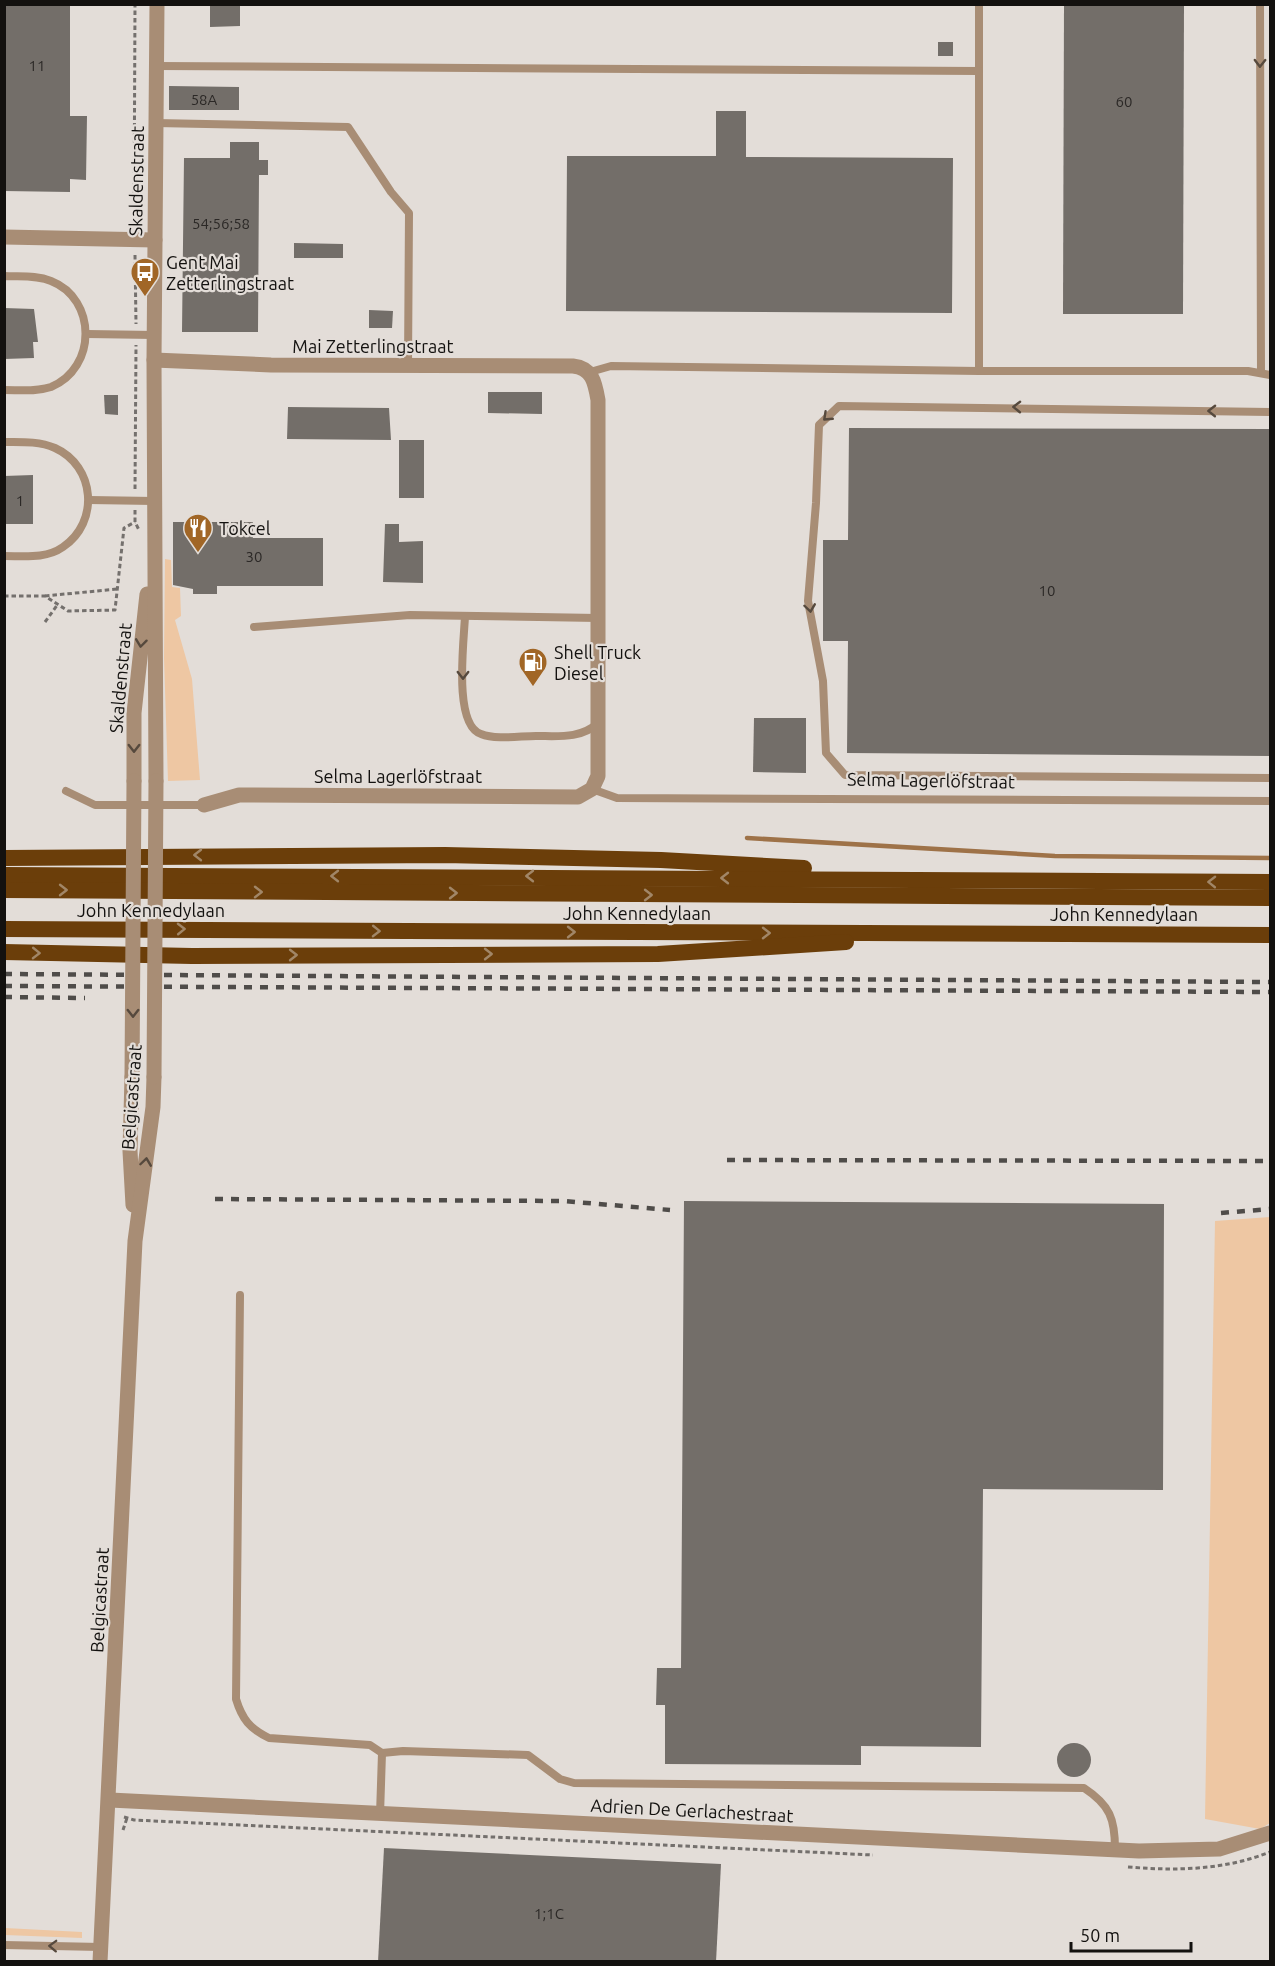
<svg xmlns="http://www.w3.org/2000/svg" width="1275" height="1966" viewBox="0 0 1275 1966" font-family="Ubuntu,sans-serif">
	<style>
		.green { fill: #eec7a3 }
		.lines { fill: none; stroke-linecap: round; stroke-linejoin: round }
		.stream { stroke: #9e7248; stroke-width: 4.5 }
		.building { fill: #736e69 }
		.path { stroke: #74706d; stroke-width: 3; stroke-dasharray: 4.5 3; stroke-linecap: butt }
		.service { stroke: #a88d75; stroke-width: 8 }
		.minor { stroke: #a88d75; stroke-width: 15 }
		.trunk { stroke: #6b3e0a; stroke-width: 16 }
		.rail { stroke: #4f4c49; stroke-width: 4.5; stroke-dasharray: 8 8; stroke-linecap: butt }
		.minor-bridge { stroke: #a88d75; stroke-width: 15 }
		.oneway { stroke: #56493d }
		.oneway2 { stroke: #a18667 }
		.labels { text-anchor: middle; dominant-baseline: central; stroke-width: 4.5; stroke-linejoin: round; paint-order: stroke }
		.number-label { font-size: 15px; fill: #2b2826 }
		.street-label { font-size: 18px; fill: #13110f; stroke: #e3ddd8 }
		.poi-label { font-size: 18px; fill: #13110f; stroke: #e3ddd8; text-anchor: start }
	</style>
	<rect width="100%" height="100%" fill="#e3ddd8"/>
	<!-- green -->
	<g class="green">
		<polygon points="165,559 171,560 172,587 180,588 181,616 175,620 192,679 200,780 168,781 164,658"/>
		<polygon points="1270,1217 1270,1823 1260,1829 1205,1819 1215,1221"/>
		<polygon points="5,1928 82,1932 82,1938 5,1935"/>
	</g>
	<g class="lines">
		<!-- stream -->
		<polyline class="stream" points="747,838 1055,856 1270,858"/>
	</g>
	<!-- building -->
	<g class="building">
		<polygon points="4,4 70,4 70,116 87,116 86,180 70,179 70,192 4,191"/>
		<polygon points="210,4 240,4 240,26 210,27"/>
		<polygon points="1064,4 1184,4 1183,314 1063,314"/>
		<rect x="938" y="42" width="15" height="14"/>
		<polygon points="169,86 239,87 239,110 169,110"/>
		<polygon points="716,111 746,111 746,157 953,158 952,313 566,311 567,156 716,156"/>
		<polygon points="230,142 259,142 259,160 268,160 268,175 259,175 258,332 182,332 184,158 230,158"/>
		<polygon points="294,243 343,244 343,258 294,258"/>
		<polygon points="4,308 34,309 38,342 33,342 34,358 4,359"/>
		<polygon points="369,310 393,311 392,328 369,328"/>
		<polygon points="488,392 542,392 542,414 488,413"/>
		<polygon points="104,395 118,395 118,415 105,414"/>
		<polygon points="288,407 389,408 391,440 287,439"/>
		<polygon points="849,428 1270,429 1270,756 847,753 848,641 823,641 823,540 848,540"/>
		<rect x="399" y="440" width="25" height="58"/>
		<polygon points="33,475 33,524 4,524 4,476"/>
		<polygon points="173,522 253,522 253,538 323,538 323,586 217,586 217,594 193,594 193,589 173,585"/>
		<polygon points="385,524 399,524 399,542 423,541 423,583 383,582"/>
		<polygon points="754,718 806,718 806,773 753,772"/>
		<polygon points="684,1201 1164,1204 1163,1490 983,1489 981,1747 861,1746 861,1765 665,1764 665,1705 656,1705 657,1668 681,1668"/>
		<circle cx="1074" cy="1760" r="17"/>
		<polygon points="384,1848 721,1864 716,1962 378,1962"/>
	</g>
	<g class="lines">
		<!-- path -->
		<g class="path">
			<polyline points="134,225 135,4"/>
			<polyline points="135,255 136,324"/>
			<polyline points="135,489 136,345"/>
			<polyline points="135,510 135,522 139,530"/>
			<polyline points="4,596 45,596 68,611 115,610 124,528 135,522"/>
			<polyline points="45,596 117,589"/>
			<polyline points="45,622 58,604"/>
			<polyline points="124,1817 134,1820 873,1855"/>
			<polyline points="123,1830 127,1818"/>
			<path d="M1128 1867C1177 1871 1225 1870 1270 1852"/>
		</g>
		<!-- service -->
		<g class="service">
			<polyline points="979,4 979,371"/>
			<polyline points="1260,4 1261,373"/>
			<polyline points="157,66 979,71"/>
			<polyline points="156,123 348,127 391,192 409,213 408,366"/>
			<path d="M4 276C20 277 36 275 51 281 97 299 97 368 51 387 36 392 20 390 4 390"/>
			<polyline points="87,334 154,335"/>
			<polyline points="590,372 611,366 979,371 1248,371 1270,375"/>
			<polyline points="1270,412 839,406 819,425 816,503 808,601 823,681 826,753 845,775 1270,778"/>
			<path d="M4 442C21 442 39 441 55 448 95 466 100 522 63 547 46 559 25 556 4 556"/>
			<polyline points="89,500 154,501"/>
			<path d="M465 616C464 641 453 725 481 734 496 740 520 736 536 736 558 736 581 739 598 723"/>
			<polyline points="254,627 410,615 598,618"/>
			<polyline points="592,789 617,798 1270,801"/>
			<polyline points="66,791 95,805 204,805"/>
			<path d="M240 1295 236 1699C242 1719 250 1729 269 1738L370 1745 382 1753 380 1815"/>
			<path d="M382 1753 403 1751 528 1755 560 1779 574 1783 1084 1788C1110 1805 1115 1819 1115 1849"/>
			<polyline points="4,1945 101,1947"/>
		</g>
		<!-- minor -->
		<g class="minor">
			<polyline points="4,237 155,240"/>
			<path d="M154 360 271 365 573 366C592 368 595 382 598 400V776L592 789 578 797 239 795 204 805"/>
			<polyline points="134,781 134,713 147,594"/>
			<polyline points="156,781 154,360 157,4"/>
			<polyline points="132,1077 130,1151 133,1205"/>
			<polyline points="110,1800 1139,1851 1219,1849 1270,1833"/>
			<polyline points="100,1962 135,1241 153,1107 154,1077"/>
		</g>
		<!-- trunk -->
		<g class="trunk">
			<polyline points="4,858 445,855 661,860 804,868"/>
			<polyline points="4,875 1270,882"/>
			<polyline points="4,890 1270,898"/>
			<polyline points="4,929 1270,935"/>
			<polyline points="4,952 192,956 658,954 846,942"/>
		</g>
		<!-- rail -->
		<g class="rail">
			<polyline points="4,974 1270,982"/>
			<polyline points="4,986 1270,992"/>
			<polyline points="4,997 85,998"/>
			<polyline points="727,1160 1270,1161"/>
			<polyline points="215,1199 563,1201 670,1210"/>
			<polyline points="1221,1213 1270,1209"/>
		</g>
		<!-- minor-bridge -->
		<g class="minor-bridge">
			<polyline points="132,1077 134,781"/>
			<polyline points="154,1077 156,781"/>
		</g>
	</g>
	<!-- one-way arrows -->
	<defs><path id="oneway-chevron" d="M-2-3.5L2.5 0L-2 3.5" fill="none" stroke-width="1.6" stroke-linecap="round" stroke-linejoin="round" transform="scale(1.5)"/></defs>
	<g class="oneway">
		<use href="#oneway-chevron" transform="translate(1260 63) rotate(91)"/>
		<use href="#oneway-chevron" transform="translate(1017 407) rotate(-179)"/>
		<use href="#oneway-chevron" transform="translate(1212 411) rotate(-179)"/>
		<use href="#oneway-chevron" transform="translate(827 417) rotate(137)"/>
		<use href="#oneway-chevron" transform="translate(810 608) rotate(82)"/>
		<use href="#oneway-chevron" transform="translate(141 643) rotate(97)"/>
		<use href="#oneway-chevron" transform="translate(463 675) rotate(90)"/>
		<use href="#oneway-chevron" transform="translate(134 748) rotate(90)"/>
		<use href="#oneway-chevron" transform="translate(133 1013) rotate(90)"/>
		<use href="#oneway-chevron" transform="translate(146 1162) rotate(-82)"/>
		<use href="#oneway-chevron" transform="translate(53 1946) rotate(-178)"/>
	</g>
	<g class="oneway2">
		<use href="#oneway-chevron" transform="translate(198 855) rotate(180)"/>
		<use href="#oneway-chevron" transform="translate(335 876) rotate(-180)"/>
		<use href="#oneway-chevron" transform="translate(530 876) rotate(-180)"/>
		<use href="#oneway-chevron" transform="translate(725 878) rotate(-180)"/>
		<use href="#oneway-chevron" transform="translate(1212 882) rotate(-179)"/>
		<use href="#oneway-chevron" transform="translate(63 890)"/>
		<use href="#oneway-chevron" transform="translate(258 892)"/>
		<use href="#oneway-chevron" transform="translate(453 893)"/>
		<use href="#oneway-chevron" transform="translate(648 895)"/>
		<use href="#oneway-chevron" transform="translate(181 929) rotate(-1)"/>
		<use href="#oneway-chevron" transform="translate(376 931) rotate(1)"/>
		<use href="#oneway-chevron" transform="translate(571 932)"/>
		<use href="#oneway-chevron" transform="translate(766 933)"/>
		<use href="#oneway-chevron" transform="translate(36 953) rotate(1)"/>
		<use href="#oneway-chevron" transform="translate(488 954)"/>
		<use href="#oneway-chevron" transform="translate(293 955)"/>
	</g>
	<!-- icons -->
	<defs>
		<g id="bus-pin" transform="scale(1.5)"><path d="M0 17L-7.5 6A9.5 9.5 0 1 1 7.5 6Z" fill="#a16626" stroke="#e3ddd8"/><path d="M-5-6H5V4H4V6H2V4H-2V6H-4V4H-5ZM-3.5-4V0h7V-4ZM-3.5 1.2v1.5H-2V1.2ZM2 1.2v1.5H3.5V1.2Z" fill="#fff"/></g>
		<g id="restaurant-pin" transform="scale(1.5)"><path d="M0 17L-7.5 6A9.5 9.5 0 1 1 7.5 6Z" fill="#a16626" stroke="#e3ddd8"/><path d="M-5-6h1v4h1v-4h1v4h1v-4h1v5L-1.5 .5V6h-2V.5L-5-1ZM5-6V6H3V1.5H1.5Q1.5-4 5-6Z" fill="#fff"/></g>
		<g id="fuel-pin" transform="scale(1.5)"><path d="M0 17L-7.5 6A9.5 9.5 0 1 1 7.5 6Z" fill="#a16626" stroke="#e3ddd8"/><path d="M-5.5-6h7V0h2V4h1.3V-2.5L3-4.5l.8-.8L6-3V5H2.5V1h-1V6h-7ZM-4.2-4.7v3.2H.2V-4.7Z" fill="#fff"/></g>
	</defs>
	<g fill-rule="evenodd">
		<use href="#bus-pin" x="145" y="272"/>
		<use href="#restaurant-pin" x="198" y="528"/>
		<use href="#fuel-pin" x="533" y="662"/>
	</g>
	<g class="labels">
		<!-- number labels -->
		<g class="number-label">
			<text x="37" y="65">11</text>
			<text x="204" y="99">58A</text>
			<text x="1124" y="101">60</text>
			<text x="221" y="223">54;56;58</text>
			<text x="20" y="500">1</text>
			<text x="254" y="556">30</text>
			<text x="1047" y="590">10</text>
			<text x="549" y="1913">1;1C</text>
		</g>
		<!-- street labels -->
		<g class="street-label">
			<text transform="translate(136 181) rotate(-89)">Skaldenstraat</text>
			<text x="373" y="346">Mai Zetterlingstraat</text>
			<text transform="translate(120 678) rotate(-85)">Skaldenstraat</text>
			<text x="398" y="776">Selma Lagerlöfstraat</text>
			<text transform="translate(931 780) rotate(1)">Selma Lagerlöfstraat</text>
			<text x="151" y="910">John Kennedylaan</text>
			<text x="637" y="913">John Kennedylaan</text>
			<text x="1124" y="914">John Kennedylaan</text>
			<text transform="translate(131 1097) rotate(-86)">Belgicastraat</text>
			<text transform="translate(99 1600) rotate(-87)">Belgicastraat</text>
			<text transform="translate(692 1810) rotate(3)">Adrien De Gerlachestraat</text>
		</g>
		<!-- poi labels -->
		<g class="poi-label">
			<text x="166" y="262">Gent Mai<tspan x="166" dy="21">Zetterlingstraat</tspan></text>
			<text x="219" y="528">Tokcel</text>
			<text x="554" y="652">Shell Truck<tspan x="554" dy="21">Diesel</tspan></text>
		</g>
	</g>
	<!-- border -->
	<rect width="1275" height="1966" fill="none" stroke="#13110f" stroke-width="12"/>
	<!-- scale -->
	<path d="M1071 1942v9h120v-9" fill="none" stroke="#13110f" stroke-width="3"/>
	<text x="1080" y="1942" font-size="18" fill="#13110f" stroke="#e3ddd8" stroke-width="4.5" paint-order="stroke">50 m</text>
</svg>
